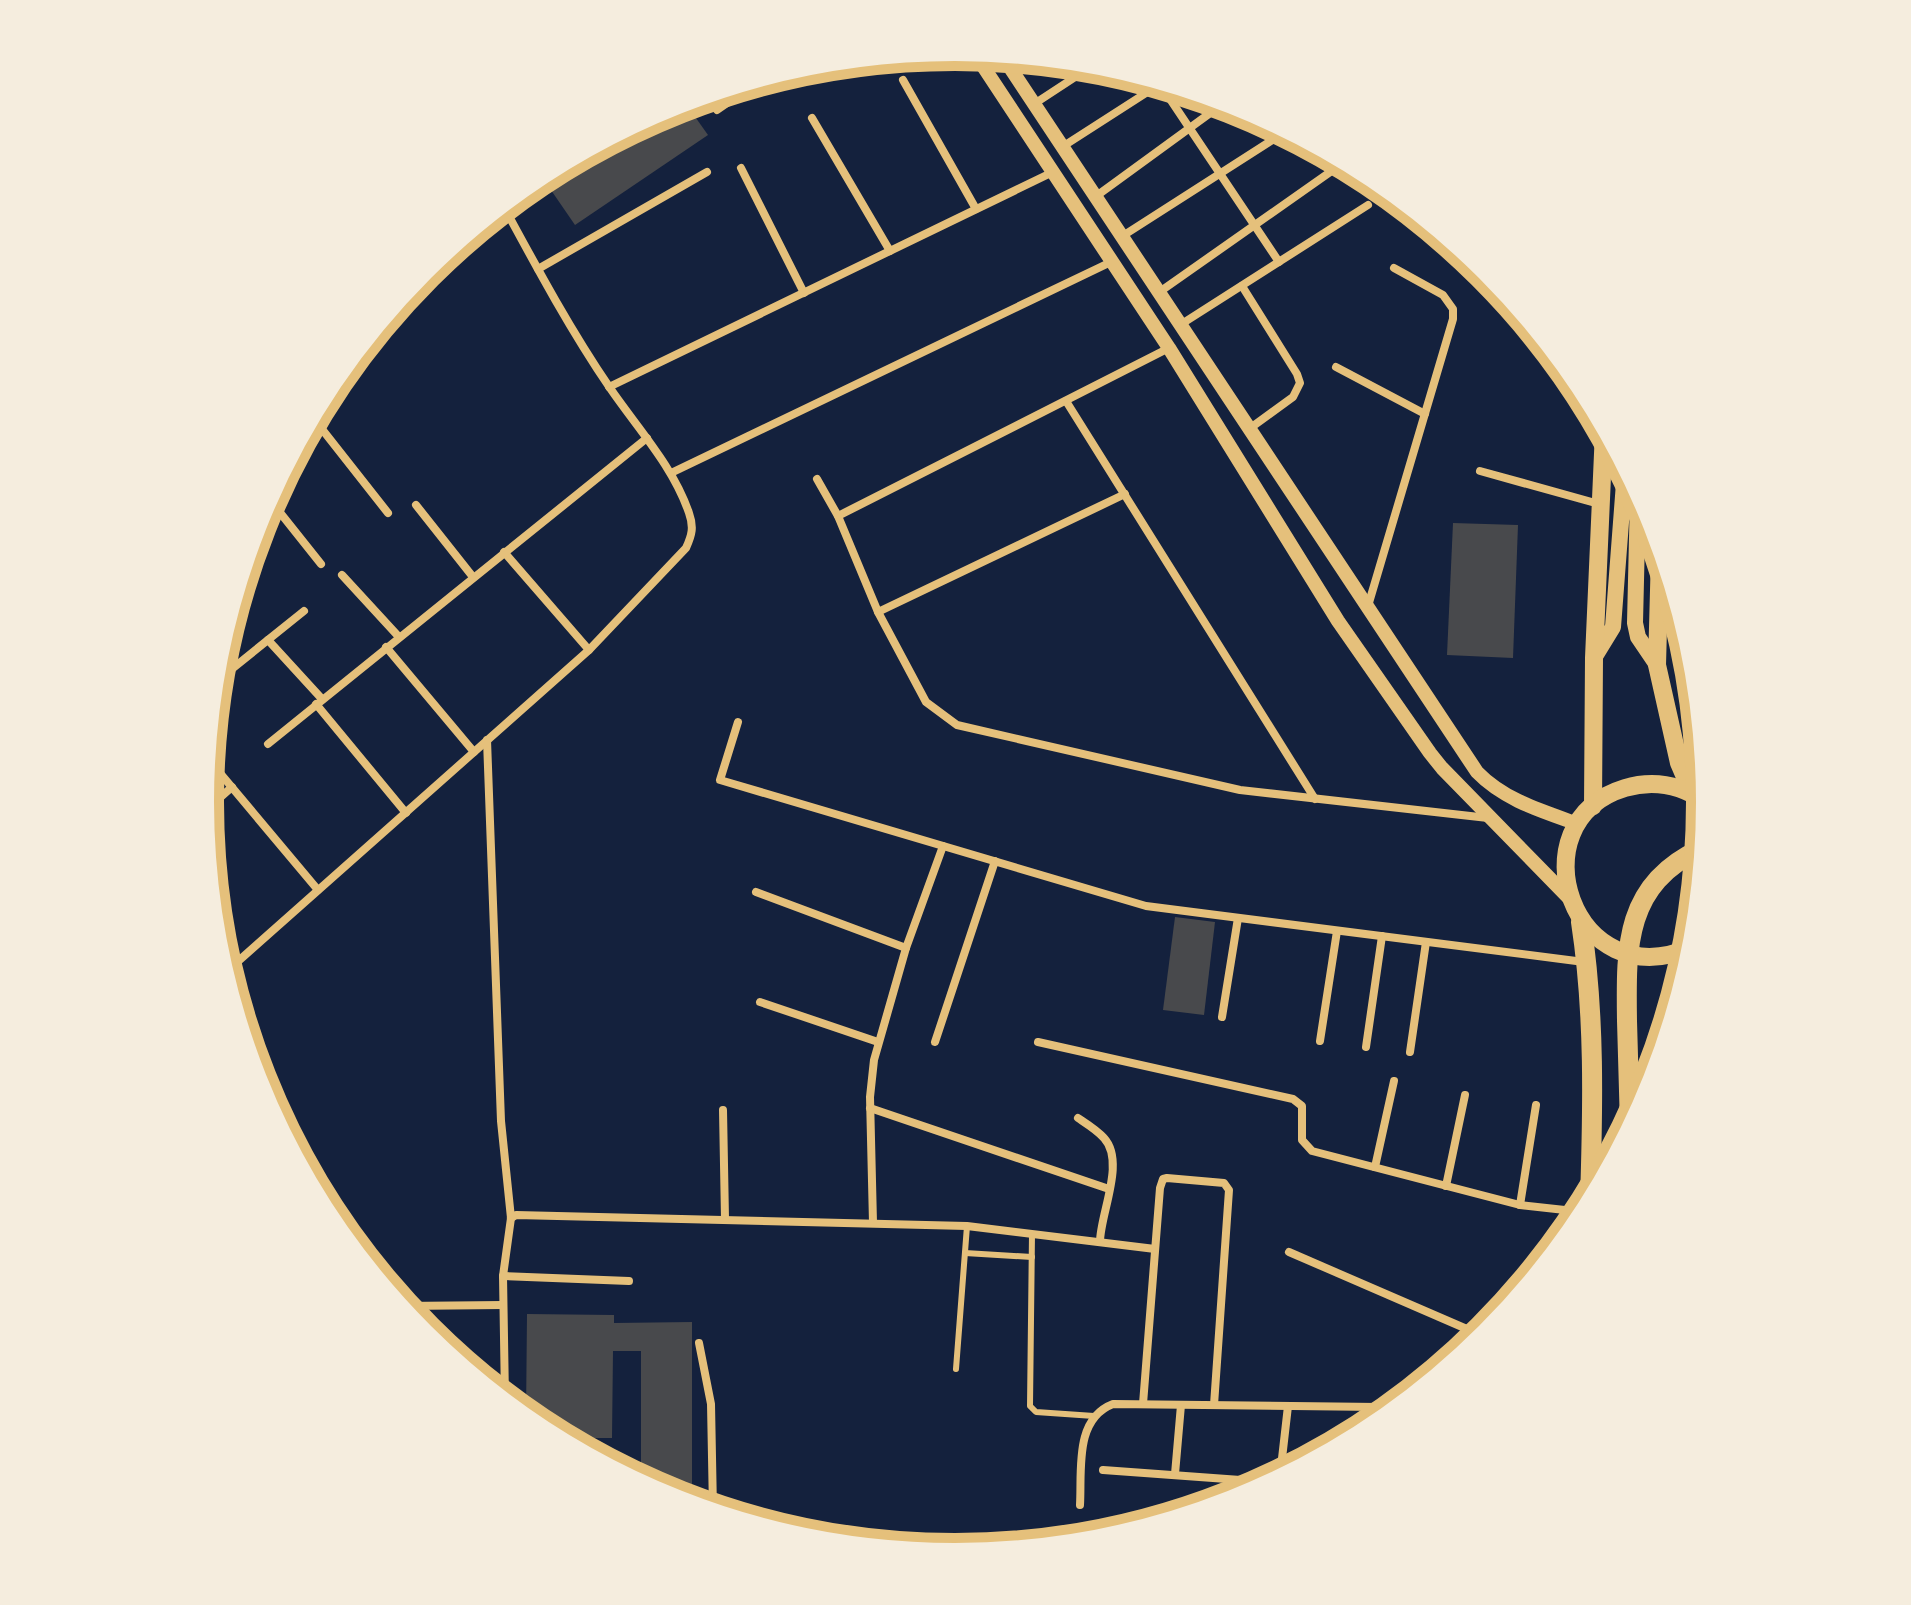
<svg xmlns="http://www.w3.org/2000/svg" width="1911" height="1605" viewBox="0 0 1911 1605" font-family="'IBM Plex Sans',sans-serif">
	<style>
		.building { fill: #48494c }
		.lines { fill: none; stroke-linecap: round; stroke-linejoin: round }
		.service { stroke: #e5c07b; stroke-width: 6 }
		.minor { stroke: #e5c07b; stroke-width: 8 }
		.tertiary { stroke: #e5c07b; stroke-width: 14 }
		.secondary { stroke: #e5c07b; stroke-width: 16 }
		.primary { stroke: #e5c07b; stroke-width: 18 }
		.trunk { stroke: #e5c07b; stroke-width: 20 }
		.rim { fill: none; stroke: #e5c07b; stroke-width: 10 }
	</style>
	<rect width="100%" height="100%" fill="#14213d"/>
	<!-- building -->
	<g class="building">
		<polygon points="686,104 708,135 575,225 542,177 669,109"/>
		<polygon points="1453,523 1518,525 1513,658 1447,655"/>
		<polygon points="1175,917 1215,922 1204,1015 1163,1010"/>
		<polygon points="527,1314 614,1315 614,1323 692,1322 692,1503 668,1496 641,1481 641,1351 613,1351 612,1438 560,1438 526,1416"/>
	</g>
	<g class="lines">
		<!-- service -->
		<g class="service">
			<polyline points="1032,1234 1030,1406 1036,1412 1094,1416"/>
			<polyline points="965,1253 1032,1257"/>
			<polyline points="956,1369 967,1226"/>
		</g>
		<!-- minor -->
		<g class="minor">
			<polyline points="903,80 976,209"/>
			<polyline points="1160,84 1279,262"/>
			<polyline points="1034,104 1092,66"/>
			<polyline points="717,110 756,83"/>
			<polyline points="812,118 890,251"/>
			<polyline points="1062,147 1160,84"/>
			<polyline points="741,168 804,293"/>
			<polyline points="1369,177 1382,187"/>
			<polyline points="1095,197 1224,103"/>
			<polyline points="1121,237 1285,132"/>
			<polyline points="538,269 707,172"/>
			<polyline points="1242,286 1297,374 1300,383 1293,397 1249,429"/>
			<polyline points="1158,293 1343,163"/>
			<polyline points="1180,325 1368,205"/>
			<polyline points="1336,367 1425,414"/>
			<polyline points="609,387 1053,172"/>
			<polyline points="1066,401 1315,799"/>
			<polyline points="314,419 388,513"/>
			<polyline points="1480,471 1599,504"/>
			<polyline points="671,473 1111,262"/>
			<polyline points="817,479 838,516 878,612 926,702 957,725 1240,790 1488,818"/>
			<polyline points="270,500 321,564"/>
			<polyline points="416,505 473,577"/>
			<polyline points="838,516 1169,348"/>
			<polyline points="504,552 589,650"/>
			<polyline points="342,575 399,637"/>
			<polyline points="1368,606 1453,319 1453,309 1443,295 1394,268"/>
			<polyline points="878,612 1125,494"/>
			<polyline points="268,640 322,699"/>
			<polyline points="386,647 474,752"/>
			<polyline points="217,681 304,611"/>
			<polyline points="316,704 406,813"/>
			<polyline points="738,722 720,780 1146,906 1584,962"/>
			<polyline points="487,740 501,1121 511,1218 503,1276 505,1399"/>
			<polyline points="268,744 647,438"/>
			<polyline points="209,760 318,890"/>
			<polyline points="206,810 232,787"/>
			<polyline points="756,892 906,948"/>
			<path d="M226 972 589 650 686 548C692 535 694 527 689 513 673 466 638 429 610 388 571 331 537 268 504 207"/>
			<polyline points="760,1002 878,1042"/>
			<polyline points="1222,1017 1238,918"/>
			<polyline points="1320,1041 1337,931"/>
			<polyline points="935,1042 995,861"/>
			<polyline points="1038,1042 1293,1099 1302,1106 1302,1140 1312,1151 1520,1205 1583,1212"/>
			<polyline points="1366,1047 1382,936"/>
			<polyline points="1410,1052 1426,942"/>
			<polyline points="870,1108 1109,1189"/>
			<polyline points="723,1110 725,1219"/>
			<path d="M1078 1118C1087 1124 1097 1130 1104 1138 1126 1162 1100 1214 1100 1242"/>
			<polyline points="1375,1167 1394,1081"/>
			<polyline points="310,1179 316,1171"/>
			<polyline points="1446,1186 1465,1095"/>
			<polyline points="1520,1205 1536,1105"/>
			<polyline points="511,1218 516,1215 967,1226 1155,1249"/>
			<polyline points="873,1223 870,1097 874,1060 906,948 943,846"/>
			<polyline points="1289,1252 1483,1336"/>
			<polyline points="503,1276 629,1281"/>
			<polyline points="402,1306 503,1305"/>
			<polyline points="699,1343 711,1404 713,1510"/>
			<polyline points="1143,1404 1160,1188 1163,1179 1167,1178 1224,1183 1229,1190 1214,1405"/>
			<polyline points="1103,1470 1268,1482"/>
			<polyline points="1175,1474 1181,1405"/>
			<polyline points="1280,1476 1288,1406"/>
			<path d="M1080 1505C1082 1470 1074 1419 1113 1404L1379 1407 1387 1414"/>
			<polyline points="742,1516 840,1534 854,1543"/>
		</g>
		<!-- tertiary -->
		<g class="tertiary">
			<polyline points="975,54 1169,348 1338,621 1430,753 1442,768 1568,897"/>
			<path d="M1003 57 1477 772C1504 800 1542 811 1578 824"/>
		</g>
		<!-- secondary -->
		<g class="secondary">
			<polyline points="1638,496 1635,623 1638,637 1657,665"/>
			<polyline points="1594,658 1613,627 1625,470"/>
		</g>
		<!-- primary -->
		<g class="primary">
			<polyline points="1660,553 1657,665 1679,763 1691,791"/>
			<polyline points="1593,806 1594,658 1604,431"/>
			<path d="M1692 947C1573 1000 1513 822 1625 788 1655 779 1681 785 1706 802"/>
		</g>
		<!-- trunk -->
		<g class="trunk">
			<path d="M1581 922C1595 1014 1593 1107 1590 1200"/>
			<path d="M1630 1126C1629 1091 1628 1056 1627 1021 1626 948 1624 884 1701 849"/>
		</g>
	</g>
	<!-- crop -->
	<path d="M0 0H1911V1605H0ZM219 802a736 736 0 1 1 1472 0a736 736 0 1 1-1472 0Z" fill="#f5edde" fill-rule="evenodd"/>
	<path class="rim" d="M219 802a736 736 0 1 1 1472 0a736 736 0 1 1-1472 0Z"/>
</svg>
